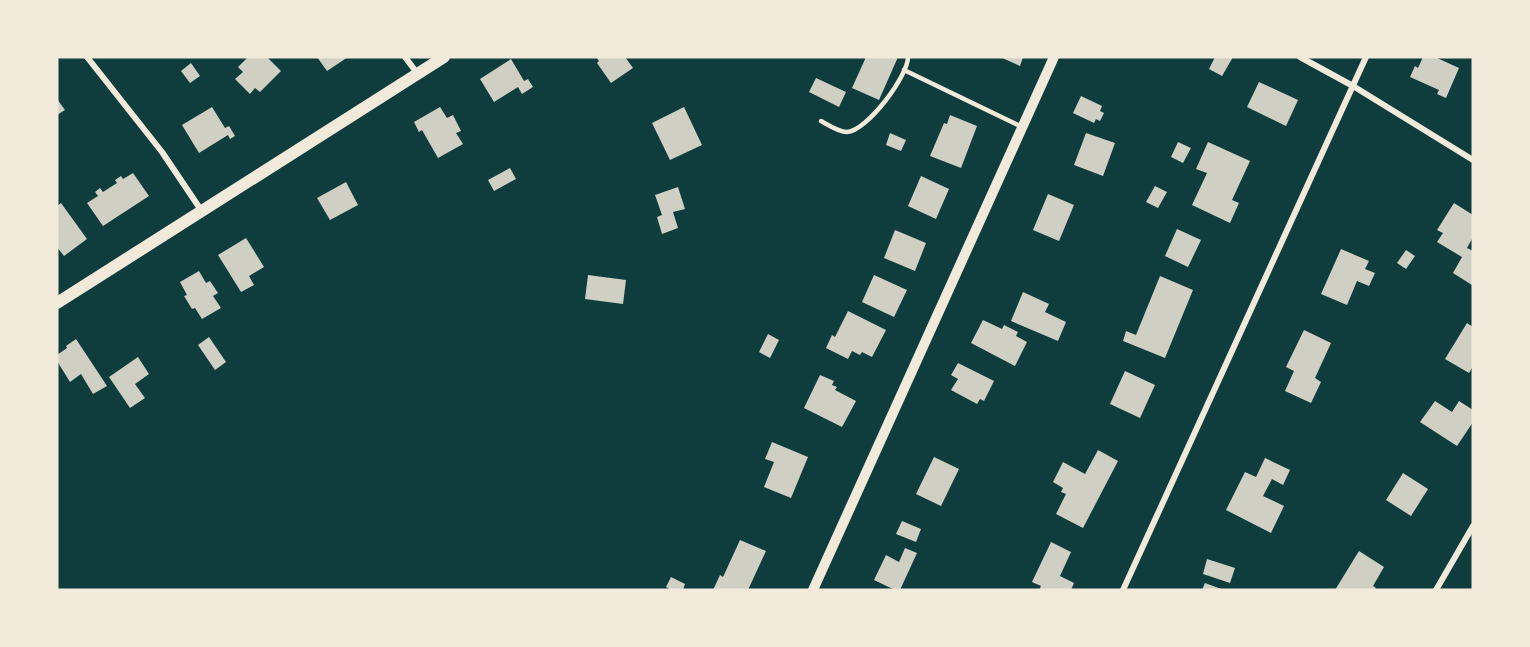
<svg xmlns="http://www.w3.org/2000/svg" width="1530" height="647" viewBox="0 0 1530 647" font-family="'PT Sans',sans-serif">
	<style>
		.building { fill: #cfcfc3 }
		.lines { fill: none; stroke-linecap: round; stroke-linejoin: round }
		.service { stroke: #f1e9da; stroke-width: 4.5 }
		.minor { stroke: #f1e9da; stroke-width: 6 }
		.tertiary { stroke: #f1e9da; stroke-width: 10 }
		.secondary { stroke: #f1e9da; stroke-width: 12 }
	</style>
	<rect width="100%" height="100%" fill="#0f3d3e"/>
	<!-- building -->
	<g class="building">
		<polygon points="248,57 267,57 281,71 260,92 255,88 250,94 235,79 243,72 238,67"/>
		<polygon points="317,57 348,57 327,71"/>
		<polygon points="596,57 625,57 633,68 611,83 597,63 599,61"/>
		<polygon points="866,57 898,57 879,100 852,88"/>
		<polygon points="1000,57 1023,57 1020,66"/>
		<polygon points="1215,57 1233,57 1222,76 1209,69"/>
		<polygon points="1423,57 1435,57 1459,68 1446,98 1437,94 1439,90 1410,77 1415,66 1418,68"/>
		<polygon points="511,59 524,81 528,79 533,87 522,94 518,87 494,102 480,79"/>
		<polygon points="191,63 200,76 190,83 181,71"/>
		<polygon points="816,78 846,92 839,107 809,92"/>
		<polygon points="1259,82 1298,100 1286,126 1247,107"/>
		<polygon points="1081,96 1102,106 1100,111 1104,113 1100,121 1096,119 1094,123 1073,113"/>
		<polygon points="57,99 65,110 57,115"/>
		<polygon points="212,107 225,128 229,126 235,136 230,139 228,135 199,153 182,125"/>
		<polygon points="440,107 447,118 453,115 461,131 456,133 463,144 438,158 422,130 419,132 414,122"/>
		<polygon points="684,107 702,145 670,160 652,123"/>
		<polygon points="950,115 977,126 961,168 930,156 944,123 947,124"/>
		<polygon points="890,133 906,140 901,151 886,145"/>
		<polygon points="1086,133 1115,143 1103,176 1074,165"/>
		<polygon points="1178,142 1191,148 1183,163 1171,157"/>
		<polygon points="1208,142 1250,161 1232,200 1239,203 1230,223 1192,205 1207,173 1196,169"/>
		<polygon points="510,168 516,179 494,191 488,180"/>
		<polygon points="133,173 149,196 103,226 87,203 98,196 95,192 100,188 103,192 117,183 115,180 121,176 123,179"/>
		<polygon points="921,176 949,189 936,219 908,206"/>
		<polygon points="346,182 358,205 330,220 317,198"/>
		<polygon points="1155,186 1167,192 1158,208 1146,202"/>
		<polygon points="678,187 685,209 673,212 678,228 662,234 657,217 662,215 655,195"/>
		<polygon points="1048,194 1074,205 1059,241 1033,230"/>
		<polygon points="61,203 87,239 64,256 57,247 57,206"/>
		<polygon points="1454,203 1473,215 1473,237 1467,248 1473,251 1472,285 1453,273 1462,257 1437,242 1443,233 1437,230"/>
		<polygon points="1177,229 1201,240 1188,267 1165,256"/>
		<polygon points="895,230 926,243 915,271 884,258"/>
		<polygon points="246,238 264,267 249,276 254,285 241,292 218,255"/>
		<polygon points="1341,249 1369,261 1365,269 1375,273 1369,286 1357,281 1347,305 1321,294"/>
		<polygon points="1406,250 1415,256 1406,269 1397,263"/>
		<polygon points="199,271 206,283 210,281 218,293 213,296 221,308 202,319 195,308 192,309 184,296 187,295 180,282"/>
		<polygon points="588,275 626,280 623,304 585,299"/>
		<polygon points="874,275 907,290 894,317 862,302"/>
		<polygon points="1160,276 1193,290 1165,358 1123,341 1126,331 1136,335"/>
		<polygon points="1023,292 1049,304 1045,312 1066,322 1058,341 1011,321"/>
		<polygon points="848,311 886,330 872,357 862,352 860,355 852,351 848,359 826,348 832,335 835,337"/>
		<polygon points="983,320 1002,329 1004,325 1018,332 1016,336 1027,342 1015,366 971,343"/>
		<polygon points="1467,323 1473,327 1473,366 1469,373 1445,359"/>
		<polygon points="1304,330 1331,343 1315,378 1321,382 1311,403 1285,391 1294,371 1286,367"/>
		<polygon points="768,334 779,340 770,358 759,352"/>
		<polygon points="209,337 226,362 215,370 198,345"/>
		<polygon points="76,339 107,386 93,394 81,374 70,382 57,361 57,355 67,348 66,346"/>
		<polygon points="138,357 149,374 135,384 145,398 130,408 109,377"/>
		<polygon points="958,363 994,381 984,401 980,399 977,404 951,390 958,379 951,375"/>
		<polygon points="1125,371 1155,385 1140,418 1110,404"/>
		<polygon points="820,375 834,381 832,385 837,387 835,390 856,401 842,427 804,408"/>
		<polygon points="1435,401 1452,412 1459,401 1473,410 1473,422 1457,446 1420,422"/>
		<polygon points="772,442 808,457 791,498 764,487 774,462 765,459"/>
		<polygon points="1098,450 1118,461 1083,528 1056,514 1066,494 1061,492 1063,488 1053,482 1063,462 1085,474"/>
		<polygon points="934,457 959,469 941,506 916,494"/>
		<polygon points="1265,458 1290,470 1283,485 1272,479 1263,496 1284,506 1271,533 1226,510 1245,472 1256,477"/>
		<polygon points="1403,473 1428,489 1411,516 1386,500"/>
		<polygon points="902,521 921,529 916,542 896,534"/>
		<polygon points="740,540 766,551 748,590 713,590 720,575 723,577"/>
		<polygon points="1051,542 1071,552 1060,576 1074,583 1071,590 1039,590 1041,586 1032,582"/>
		<polygon points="905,548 917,553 900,590 895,590 874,580 886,555 899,562"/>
		<polygon points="1359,551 1384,567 1373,586 1376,588 1374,590 1335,590"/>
		<polygon points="1207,559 1235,568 1230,583 1203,574"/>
		<polygon points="671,577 685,584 683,590 671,590 666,587"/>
		<polygon points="1205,583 1224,590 1202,590"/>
	</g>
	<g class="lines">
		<!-- service -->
		<g class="service">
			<polyline points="904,70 1022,127"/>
			<path d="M821 121C828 125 839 132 847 132 867 131 908 76 908 57"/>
		</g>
		<!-- minor -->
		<g class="minor">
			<polyline points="87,57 162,152 201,210"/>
			<polyline points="405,57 417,73"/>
			<polyline points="1300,57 1353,86 1473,160"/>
			<polyline points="1123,590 1366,57"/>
			<polyline points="1436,590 1473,526"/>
		</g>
		<!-- tertiary -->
		<polyline class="tertiary" points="813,590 1054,57"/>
		<!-- secondary -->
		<polyline class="secondary" points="57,303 444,57"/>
	</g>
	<!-- border -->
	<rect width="1530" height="647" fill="none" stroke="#f1e9da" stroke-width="117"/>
</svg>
